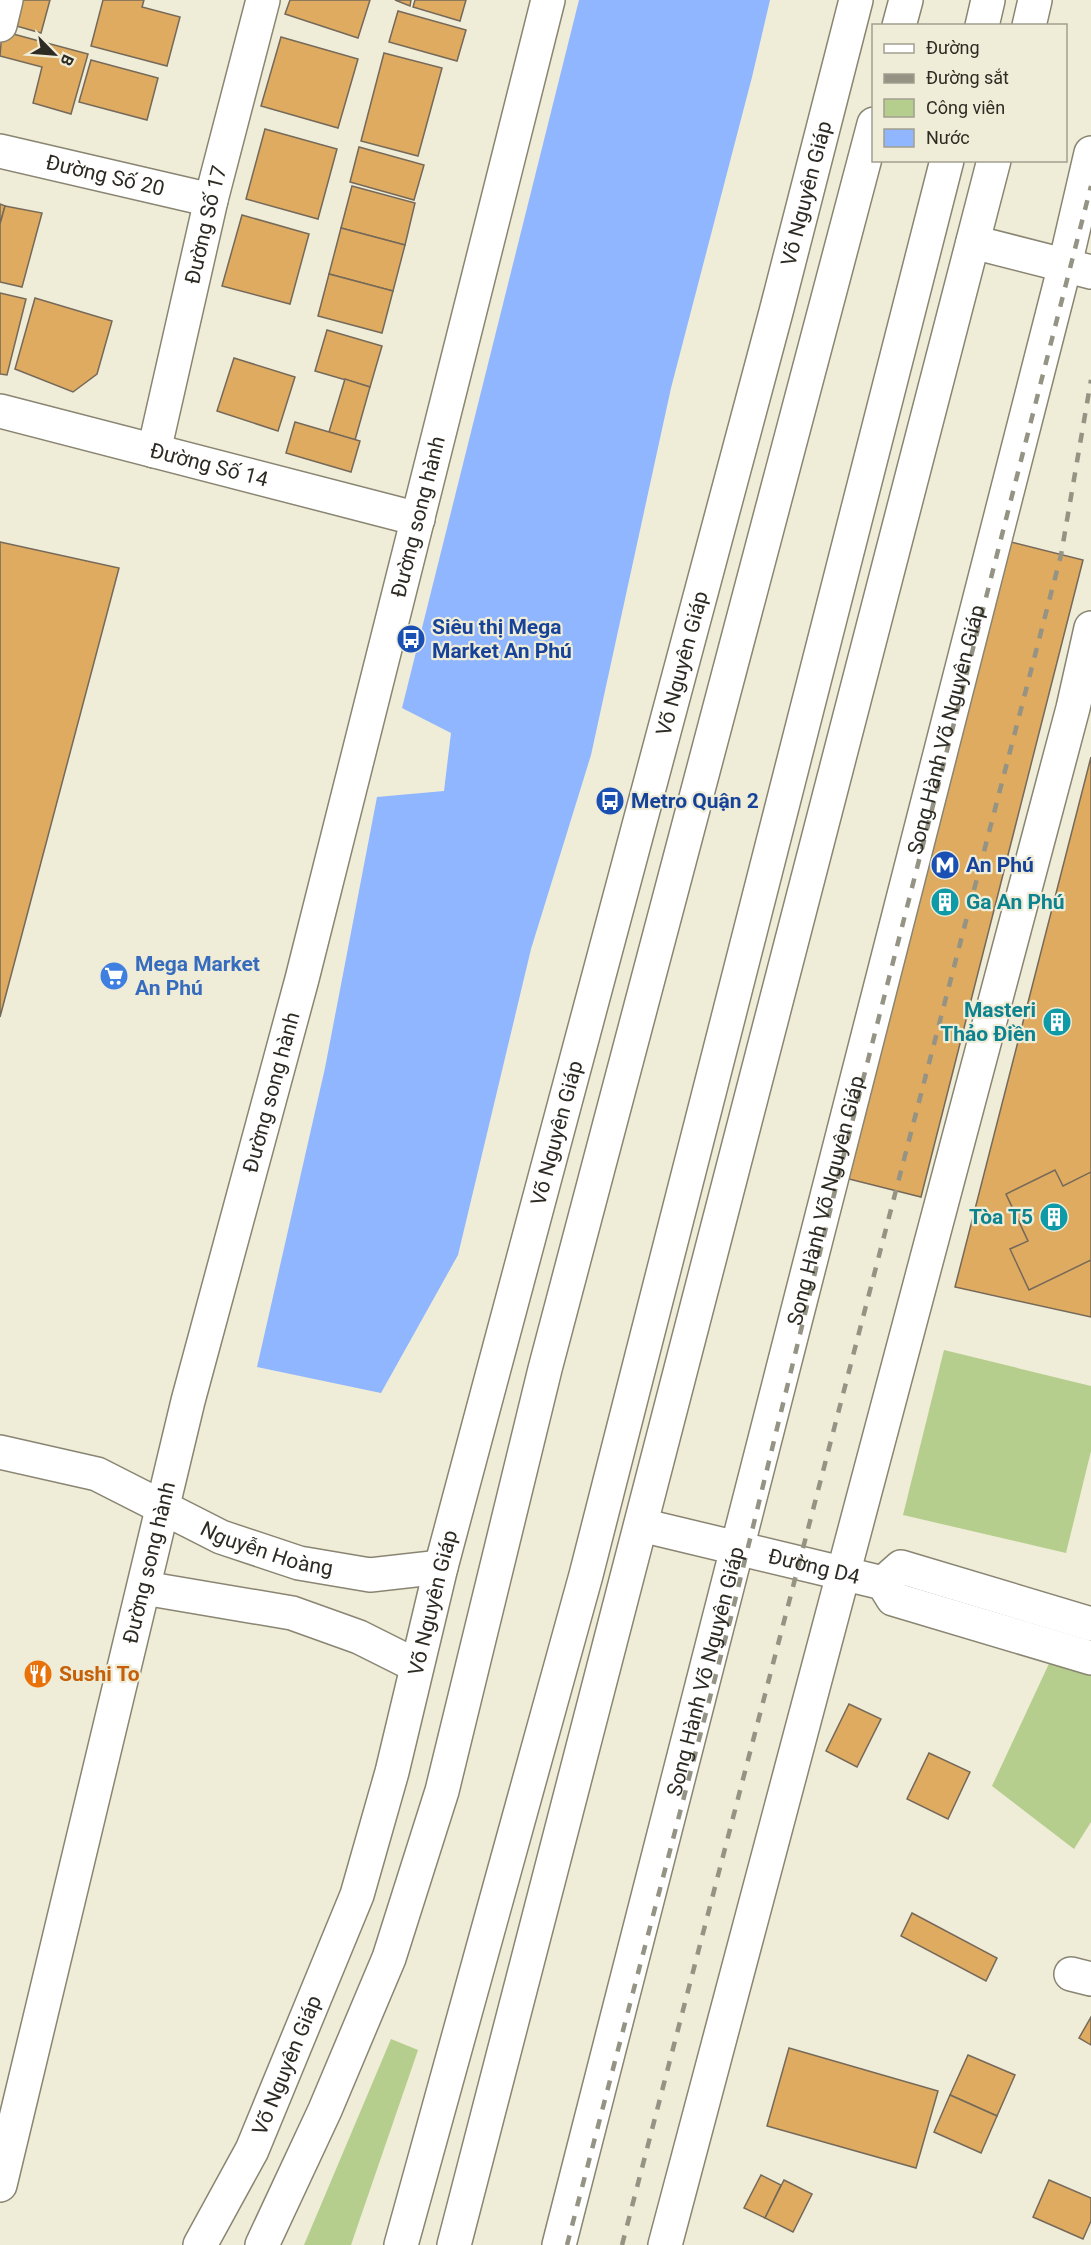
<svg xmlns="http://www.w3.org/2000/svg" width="1091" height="2245" viewBox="0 0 1091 2245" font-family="Roboto,sans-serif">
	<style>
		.green { fill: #b6ce8d }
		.water { fill: #8fb6fe }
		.building { fill: #dfab60; stroke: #756959; stroke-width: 1.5 }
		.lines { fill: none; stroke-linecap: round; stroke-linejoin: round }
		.minor-casing { stroke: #898572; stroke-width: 36 }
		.major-casing { stroke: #898572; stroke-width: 36 }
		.highway-casing { stroke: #898572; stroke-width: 36 }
		.minor { stroke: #fff; stroke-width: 33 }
		.major { stroke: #fff; stroke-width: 33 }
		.highway { stroke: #fff; stroke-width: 33 }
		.rail { stroke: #959384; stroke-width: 4.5; stroke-dasharray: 10 10; stroke-linecap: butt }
		.labels { text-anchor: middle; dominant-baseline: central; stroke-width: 4.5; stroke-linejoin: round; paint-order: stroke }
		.street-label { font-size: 21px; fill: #2d2b23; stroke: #efecd7 }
		.transit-label { font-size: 21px; font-weight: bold; fill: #164399; stroke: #efecd7; text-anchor: start }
		.culture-label { font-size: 21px; font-weight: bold; fill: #0d838f; stroke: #efecd7; text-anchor: end }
		.shop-label { font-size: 21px; font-weight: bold; fill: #366cbe; stroke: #efecd7; text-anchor: start }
		.food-label { font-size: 21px; font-weight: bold; fill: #c56008; stroke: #efecd7; text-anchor: start }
	</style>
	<rect width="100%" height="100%" fill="#efecd7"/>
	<!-- green -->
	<g class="green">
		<polygon points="944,1350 1091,1386 1091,1451 1066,1553 903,1515"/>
		<polygon points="1053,1655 1091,1666 1091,1822 1074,1849 992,1786"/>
		<polygon points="391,2039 418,2050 351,2245 304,2245"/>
	</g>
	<!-- water -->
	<polygon class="water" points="579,0 770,0 752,77 671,388 591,755 531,949 458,1255 381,1393 257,1367 325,1068 377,797 444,791 451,733 402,708"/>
	<!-- building -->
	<g class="building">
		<polygon points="20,0 50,0 41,33 13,25"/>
		<polygon points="103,0 144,0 142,7 180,17 167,66 91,46"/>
		<polygon points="290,0 370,0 358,38 285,14"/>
		<polygon points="395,0 411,0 410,6"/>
		<polygon points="415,0 466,0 460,21 413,7"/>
		<polygon points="398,11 466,30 457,61 389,42"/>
		<polygon points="2,31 88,54 71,114 33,103 42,67 0,56"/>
		<polygon points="281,37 358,59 338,128 261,106"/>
		<polygon points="384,53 442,68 418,156 361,141"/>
		<polygon points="91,60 158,78 147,120 79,102"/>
		<polygon points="265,129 337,149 318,219 246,199"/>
		<polygon points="359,147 424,165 414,200 350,182"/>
		<polygon points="352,186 415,203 405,245 341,228"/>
		<polygon points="0,204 5,206 0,224"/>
		<polygon points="5,206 42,213 22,287 0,282 0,224"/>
		<polygon points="242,215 309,234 290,304 222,286"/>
		<polygon points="341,228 405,245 393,291 329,274"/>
		<polygon points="329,274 393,291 382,333 318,316"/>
		<polygon points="0,293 26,299 7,375 0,374"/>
		<polygon points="35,298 112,321 97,374 73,392 15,369"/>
		<polygon points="327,330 382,346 370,387 315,371"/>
		<polygon points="234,358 295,377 278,431 217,411"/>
		<polygon points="345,379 370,387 355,440 329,432"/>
		<polygon points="295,422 360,441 351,472 286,453"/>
		<polygon points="987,536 1083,560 921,1197 825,1173"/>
		<polygon points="0,542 119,568 0,1017"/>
		<polygon points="1091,757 1091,1317 955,1287"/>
		<polygon points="1055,1170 1063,1186 1091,1172 1091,1260 1029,1290 1010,1249 1028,1241 1006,1194"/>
		<polygon points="849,1704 881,1719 857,1767 826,1751"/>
		<polygon points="929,1753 970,1772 948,1819 907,1799"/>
		<polygon points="912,1913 997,1958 986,1981 901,1936"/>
		<polygon points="1091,2017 1091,2045 1079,2038"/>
		<polygon points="789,2048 938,2091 916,2168 767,2126"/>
		<polygon points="968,2055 1015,2075 997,2116 950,2095"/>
		<polygon points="950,2095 997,2116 981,2153 934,2132"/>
		<polygon points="761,2175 781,2185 765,2218 744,2208"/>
		<polygon points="784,2180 812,2194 793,2232 765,2218"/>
		<polygon points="1049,2180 1091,2198 1091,2221 1083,2239 1033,2217"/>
	</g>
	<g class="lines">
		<!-- minor casing -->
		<g class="minor-casing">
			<g id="minor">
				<polyline points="0,25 6,0"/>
				<path id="s1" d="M0 151 211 200"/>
				<path id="s2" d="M0 411 418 519"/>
				<path id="s3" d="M154 451 211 200 263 0"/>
				<path id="s4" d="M0 1452 97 1474 221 1537 299 1563 370 1575 441 1567"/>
				<path id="s5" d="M641 1525 883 1583 893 1599 1091 1658"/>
				<polyline points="883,1583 901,1567 1091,1624"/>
				<polyline points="144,1588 292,1613 359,1637 415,1665"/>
				<polyline points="1071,1974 1091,1979"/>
			</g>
		</g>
		<!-- major casing -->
		<g class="major-casing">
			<g id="major">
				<polyline points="973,242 1091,272"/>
				<path id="s6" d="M0 2185 188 1401 302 979 548 0"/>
				<path id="s7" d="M559 2245 1065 265 1091 153"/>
				<polyline points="665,2245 1073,708 1091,628"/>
			</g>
		</g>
		<!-- highway casing -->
		<g class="highway-casing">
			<g id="highway">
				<polyline points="899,26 906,0"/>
				<polyline points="982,26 988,0"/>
				<polyline points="1029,26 1035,0"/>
				<path id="s8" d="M200 2245 252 2150 357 1895 392 1772 441 1567 776 312 856 0"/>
				<polyline points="262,2245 325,2110 389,1958 442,1791 545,1369 874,124"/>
				<polyline points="401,2245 586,1575 947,160"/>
				<polyline points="454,2245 994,160"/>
			</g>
		</g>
		<!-- minor -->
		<use href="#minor" class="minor"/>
		<!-- major -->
		<use href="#major" class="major"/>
		<!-- highway -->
		<use href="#highway" class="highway"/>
		<!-- rail -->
		<g class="rail">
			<polyline points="567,2245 731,1617 841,1166 1091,186"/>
			<polyline points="622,2245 1061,555 1091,380"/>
		</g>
	</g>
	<!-- icons -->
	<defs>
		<g id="bus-disc" transform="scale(1.5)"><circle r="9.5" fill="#1a4fb4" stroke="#efecd7"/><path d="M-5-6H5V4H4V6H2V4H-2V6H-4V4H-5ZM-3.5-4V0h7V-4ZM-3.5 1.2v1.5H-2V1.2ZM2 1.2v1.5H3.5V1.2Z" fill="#fff"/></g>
		<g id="metro-disc" transform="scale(1.5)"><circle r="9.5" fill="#1a4fb4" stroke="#efecd7"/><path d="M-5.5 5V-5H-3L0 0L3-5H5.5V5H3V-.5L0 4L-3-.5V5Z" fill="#fff"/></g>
		<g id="building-disc" transform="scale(1.5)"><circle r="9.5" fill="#0f9aa8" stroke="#efecd7"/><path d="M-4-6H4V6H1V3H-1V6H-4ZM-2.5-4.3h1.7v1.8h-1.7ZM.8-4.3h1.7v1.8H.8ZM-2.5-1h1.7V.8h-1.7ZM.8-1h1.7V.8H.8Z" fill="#fff"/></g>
		<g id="supermarket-disc" transform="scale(1.5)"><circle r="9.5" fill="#3f7fe0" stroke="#efecd7"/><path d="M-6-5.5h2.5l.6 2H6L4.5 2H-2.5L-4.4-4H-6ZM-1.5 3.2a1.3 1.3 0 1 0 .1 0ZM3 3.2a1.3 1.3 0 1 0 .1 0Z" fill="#fff"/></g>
		<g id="restaurant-disc" transform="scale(1.5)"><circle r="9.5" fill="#e8710a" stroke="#efecd7"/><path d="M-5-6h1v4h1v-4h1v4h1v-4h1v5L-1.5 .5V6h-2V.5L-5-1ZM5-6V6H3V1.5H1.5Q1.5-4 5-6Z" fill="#fff"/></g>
	</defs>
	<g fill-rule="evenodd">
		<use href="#bus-disc" x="411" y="639"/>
		<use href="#bus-disc" x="610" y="801"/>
		<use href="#metro-disc" x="945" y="865"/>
		<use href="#building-disc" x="945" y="902"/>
		<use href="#supermarket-disc" x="114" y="976"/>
		<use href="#building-disc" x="1057" y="1022"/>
		<use href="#building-disc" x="1054" y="1217"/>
		<use href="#restaurant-disc" x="38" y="1674"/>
	</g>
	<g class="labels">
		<!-- street labels -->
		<g class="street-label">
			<text stroke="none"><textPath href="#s1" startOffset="108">Đường Số 20</textPath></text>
			<text stroke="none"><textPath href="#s8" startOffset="2144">Võ Nguyên Giáp</textPath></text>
			<text stroke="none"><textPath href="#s3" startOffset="232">Đường Số 17</textPath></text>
			<text stroke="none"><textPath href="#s2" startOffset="216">Đường Số 14</textPath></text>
			<text stroke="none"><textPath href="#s6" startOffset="1720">Đường song hành</textPath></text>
			<text stroke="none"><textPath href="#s8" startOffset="1658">Võ Nguyên Giáp</textPath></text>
			<text stroke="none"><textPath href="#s7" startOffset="1564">Song Hành Võ Nguyên Giáp</textPath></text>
			<text stroke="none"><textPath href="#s6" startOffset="1126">Đường song hành</textPath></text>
			<text stroke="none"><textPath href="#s8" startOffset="1172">Võ Nguyên Giáp</textPath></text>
			<text stroke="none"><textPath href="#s7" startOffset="1078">Song Hành Võ Nguyên Giáp</textPath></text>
			<text stroke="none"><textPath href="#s4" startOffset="286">Nguyễn Hoàng</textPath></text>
			<text stroke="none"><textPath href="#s6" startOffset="640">Đường song hành</textPath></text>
			<text stroke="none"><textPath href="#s5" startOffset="178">Đường D4</textPath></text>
			<text stroke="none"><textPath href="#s8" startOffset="686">Võ Nguyên Giáp</textPath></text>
			<text stroke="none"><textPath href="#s7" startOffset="592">Song Hành Võ Nguyên Giáp</textPath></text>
			<text stroke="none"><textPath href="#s8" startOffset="200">Võ Nguyên Giáp</textPath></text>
		</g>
		<!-- transit labels -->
		<g class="transit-label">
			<text x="432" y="627">Siêu thị Mega<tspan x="432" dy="24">Market An Phú</tspan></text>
			<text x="631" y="801">Metro Quận 2</text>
			<text x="966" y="865">An Phú</text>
		</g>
		<!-- culture labels -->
		<g class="culture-label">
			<text x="966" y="902" text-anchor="start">Ga An Phú</text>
			<text x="1036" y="1010">Masteri<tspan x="1036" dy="24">Thảo Điền</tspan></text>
			<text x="1033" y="1217">Tòa T5</text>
		</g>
		<!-- shop labels -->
		<g class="shop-label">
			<text x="135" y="964">Mega Market<tspan x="135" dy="24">An Phú</tspan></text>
		</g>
		<!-- food labels -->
		<g class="food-label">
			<text x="59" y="1674">Sushi To</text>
		</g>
	</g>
	<!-- legend -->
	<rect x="872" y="24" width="195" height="138" fill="#efecd7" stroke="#a19f8f" stroke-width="1.5"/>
	<rect x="884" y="44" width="30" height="9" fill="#ffffff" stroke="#a19f8f" stroke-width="1.5"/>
	<text x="926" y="54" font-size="18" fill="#2d2b23">Đường</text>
	<rect x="884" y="74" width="30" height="9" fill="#959384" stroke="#a19f8f" stroke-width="1.5"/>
	<text x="926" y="84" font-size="18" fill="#2d2b23">Đường sắt</text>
	<rect x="884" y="99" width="30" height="18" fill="#b6ce8d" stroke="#a19f8f" stroke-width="1.5"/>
	<text x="926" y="114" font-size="18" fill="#2d2b23">Công viên</text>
	<rect x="884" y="129" width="30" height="18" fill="#8fb6fe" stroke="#a19f8f" stroke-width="1.5"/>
	<text x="926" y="144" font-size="18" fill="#2d2b23">Nước</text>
	<!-- north arrow -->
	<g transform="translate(54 54) rotate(115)" stroke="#efecd7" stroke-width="4.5" paint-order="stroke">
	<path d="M0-4.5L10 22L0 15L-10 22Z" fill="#2d2b23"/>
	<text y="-9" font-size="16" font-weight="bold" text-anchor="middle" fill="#2d2b23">B</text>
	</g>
</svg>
